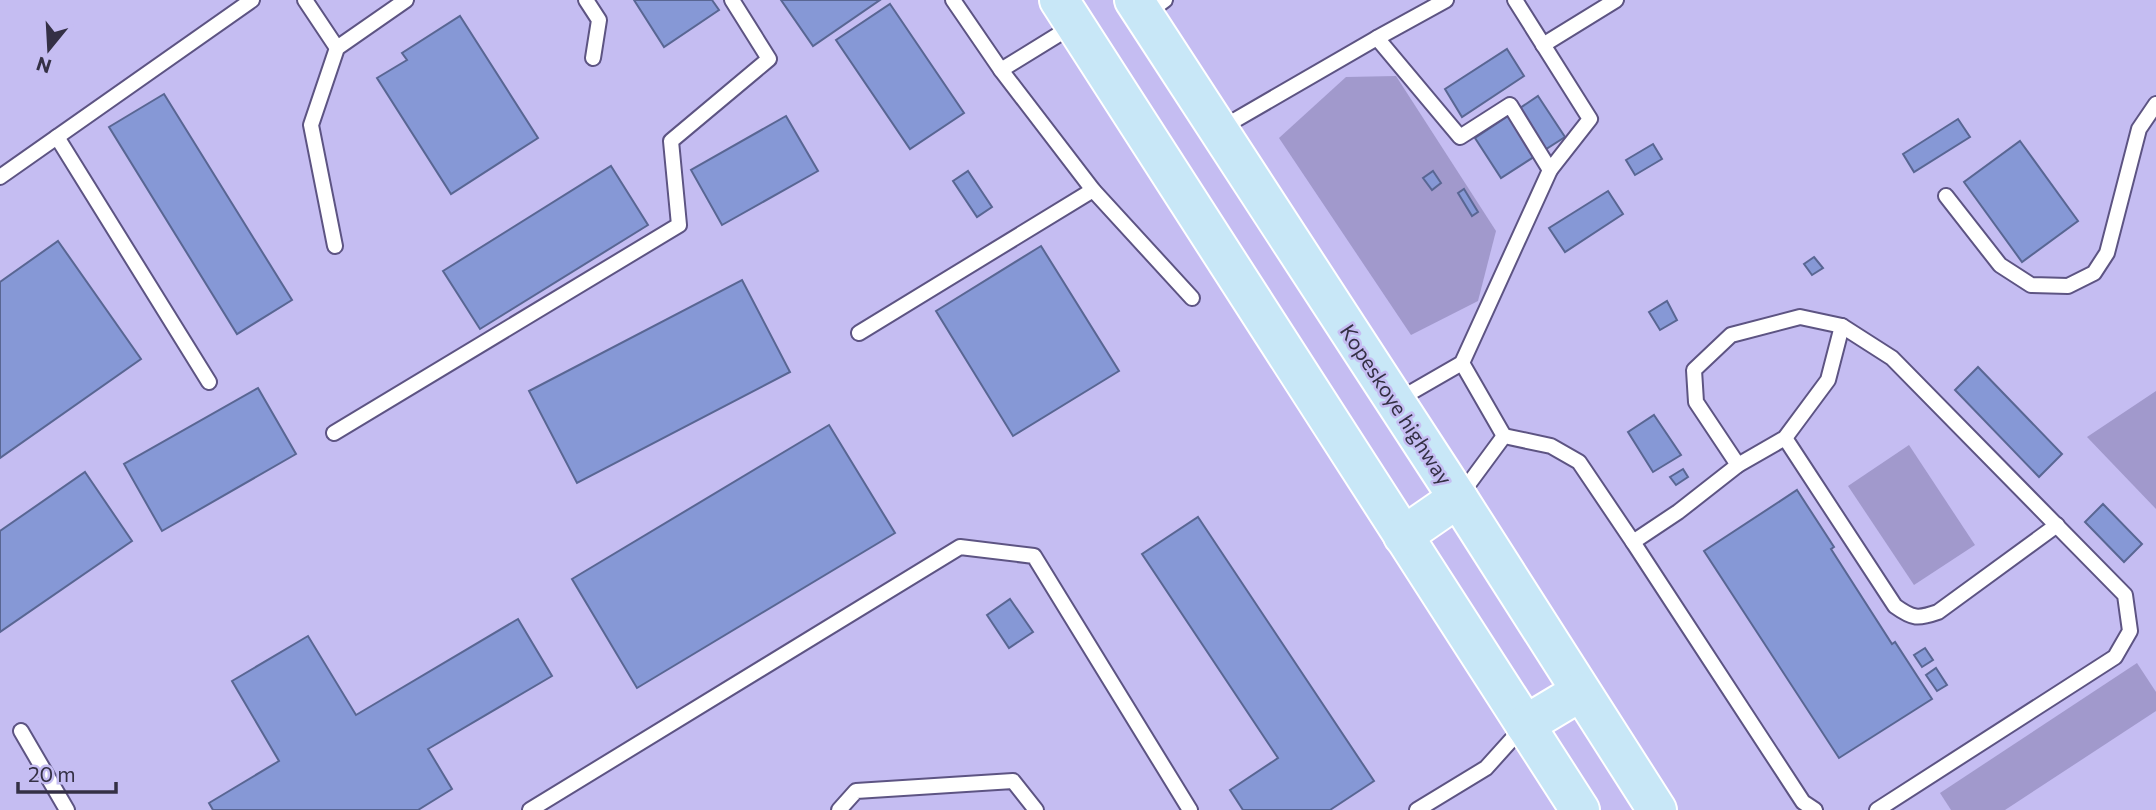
<svg xmlns="http://www.w3.org/2000/svg" width="2156" height="810" viewBox="0 0 2156 810" font-family="Commissioner,sans-serif">
	<style>
		.green { fill: #a199cc }
		.building { fill: #8698d6; stroke: #596693; stroke-width: 2 }
		.lines { fill: none; stroke-linecap: round; stroke-linejoin: round }
		.service-casing { stroke: #5d5483; stroke-width: 18 }
		.primary-casing { stroke: #fff; stroke-width: 42 }
		.service { stroke: #fff; stroke-width: 14 }
		.primary { stroke: #c8e7f7; stroke-width: 38 }
		.labels { text-anchor: middle; dominant-baseline: central; stroke-width: 5; stroke-linejoin: round; paint-order: stroke }
		.street-label { font-size: 21px; fill: #343045; stroke: #c5bdf2 }
	</style>
	<rect width="100%" height="100%" fill="#c5bdf2"/>
	<!-- green -->
	<g class="green">
		<polygon points="1396,76 1496,231 1478,301 1411,335 1279,138 1346,77"/>
		<polygon points="2156,391 2156,509 2087,437"/>
		<polygon points="1909,445 1975,545 1914,585 1848,486"/>
		<polygon points="2137,663 2156,692 2156,711 2005,810 1951,810 1940,793"/>
	</g>
	<!-- building -->
	<g class="building">
		<polygon points="634,0 712,0 719,10 664,47"/>
		<polygon points="781,0 880,0 813,46"/>
		<polygon points="890,4 964,113 910,149 836,40"/>
		<polygon points="460,16 538,138 451,194 377,78 407,60 402,53"/>
		<polygon points="1507,49 1524,76 1462,117 1445,89"/>
		<polygon points="164,94 292,300 237,334 109,127"/>
		<polygon points="1538,96 1565,137 1501,178 1475,138"/>
		<polygon points="786,116 818,171 722,225 691,170"/>
		<polygon points="1958,119 1970,137 1914,172 1903,154"/>
		<polygon points="2020,141 2078,221 2022,262 1964,182"/>
		<polygon points="1653,144 1662,159 1635,175 1626,160"/>
		<polygon points="611,166 648,225 480,329 443,271"/>
		<polygon points="968,171 992,207 977,217 953,181"/>
		<polygon points="1433,171 1441,183 1432,190 1423,178"/>
		<polygon points="1464,189 1478,212 1472,216 1458,193"/>
		<polygon points="1608,191 1623,214 1565,252 1549,228"/>
		<polygon points="58,241 141,359 0,458 0,282"/>
		<polygon points="1041,246 1119,371 1013,436 936,311"/>
		<polygon points="1814,257 1823,268 1812,275 1804,264"/>
		<polygon points="742,280 790,372 577,483 529,391"/>
		<polygon points="1667,301 1677,320 1660,330 1649,312"/>
		<polygon points="1978,367 2062,454 2039,477 1955,390"/>
		<polygon points="258,388 296,454 162,531 124,464"/>
		<polygon points="1654,415 1681,455 1653,472 1628,432"/>
		<polygon points="829,425 895,533 637,688 572,579"/>
		<polygon points="1683,469 1688,477 1676,485 1670,477"/>
		<polygon points="85,472 132,541 0,632 0,531"/>
		<polygon points="1797,490 1834,547 1831,549 1892,644 1895,642 1932,699 1839,758 1704,551"/>
		<polygon points="2103,504 2142,544 2124,562 2085,522"/>
		<polygon points="1198,517 1374,781 1330,810 1243,810 1230,790 1278,758 1142,554"/>
		<polygon points="1010,599 1033,632 1009,648 987,615"/>
		<polygon points="518,619 552,676 428,749 452,789 418,810 213,810 209,803 279,761 232,681 308,636 356,715"/>
		<polygon points="1925,648 1933,660 1922,667 1914,655"/>
		<polygon points="1936,668 1947,685 1937,691 1926,675"/>
	</g>
	<g class="lines">
		<!-- service casing -->
		<g class="service-casing">
			<g id="service">
				<polyline points="305,0 337,48"/>
				<polyline points="586,0 599,20 593,58"/>
				<polyline points="953,0 1001,70 1093,190 1192,298"/>
				<polyline points="1515,0 1590,119 1550,170"/>
				<polyline points="1145,15 1165,0"/>
				<polyline points="1377,38 1446,0"/>
				<polyline points="1543,45 1616,0"/>
				<polyline points="1001,70 1074,25"/>
				<polyline points="1218,130 1377,38 1460,137 1510,105 1550,170 1462,363 1396,401"/>
				<polyline points="57,137 209,382"/>
				<polyline points="0,177 252,0"/>
				<polyline points="1946,196 2000,265 2031,285 2068,286 2094,273 2107,253 2139,129 2156,104"/>
				<polyline points="335,246 311,125 337,48 406,0"/>
				<polyline points="859,333 1093,190"/>
				<polyline points="1462,363 1504,436"/>
				<polyline points="334,433 679,225 671,141 769,59 732,0"/>
				<path d="M1785 438 1895 606C1913 619 1918 619 1938 612L2057 525"/>
				<polyline points="1738,465 1696,402 1694,370 1731,335 1800,317 1842,326 1892,358 2125,595 2130,631 2115,657 1877,810"/>
				<polyline points="1459,497 1504,436 1551,446 1579,462 1633,542 1678,512 1738,465 1785,438 1828,380 1842,326"/>
				<polyline points="1633,542 1803,802 1815,810"/>
				<polyline points="21,731 67,810"/>
				<polyline points="530,810 960,547 1034,556 1190,810"/>
				<polyline points="839,810 856,791 1013,781 1036,810"/>
				<polyline points="1417,810 1486,768 1523,727"/>
			</g>
		</g>
		<!-- primary casing -->
		<g class="primary-casing">
			<g id="primary">
				<polyline points="1059,0 1580,810"/>
				<polyline points="1134,0 1458,498 1657,810"/>
				<polyline points="1403,536 1458,498"/>
				<polyline points="1525,725 1580,692"/>
			</g>
		</g>
		<!-- service -->
		<use href="#service" class="service"/>
		<!-- primary -->
		<use href="#primary" class="primary"/>
	</g>
	<g class="labels">
		<!-- street labels -->
		<g class="street-label">
			<text transform="translate(1397 404) rotate(57)">Kopeskoye highway</text>
		</g>
	</g>
	<!-- north arrow -->
	<g transform="translate(49 49) rotate(198)" stroke="#c5bdf2" stroke-width="5" paint-order="stroke">
	<path d="M0-5L12 26L0 18L-12 26Z" fill="#343045"/>
	<text y="-10" font-size="19" font-weight="bold" text-anchor="middle" fill="#343045">N</text>
	</g>
	<!-- scale -->
	<path d="M18 782v10h98v-10" fill="none" stroke="#343045" stroke-width="3.5"/>
	<text x="28" y="782" font-size="21" fill="#343045" stroke="#c5bdf2" stroke-width="5" paint-order="stroke">20 m</text>
</svg>
